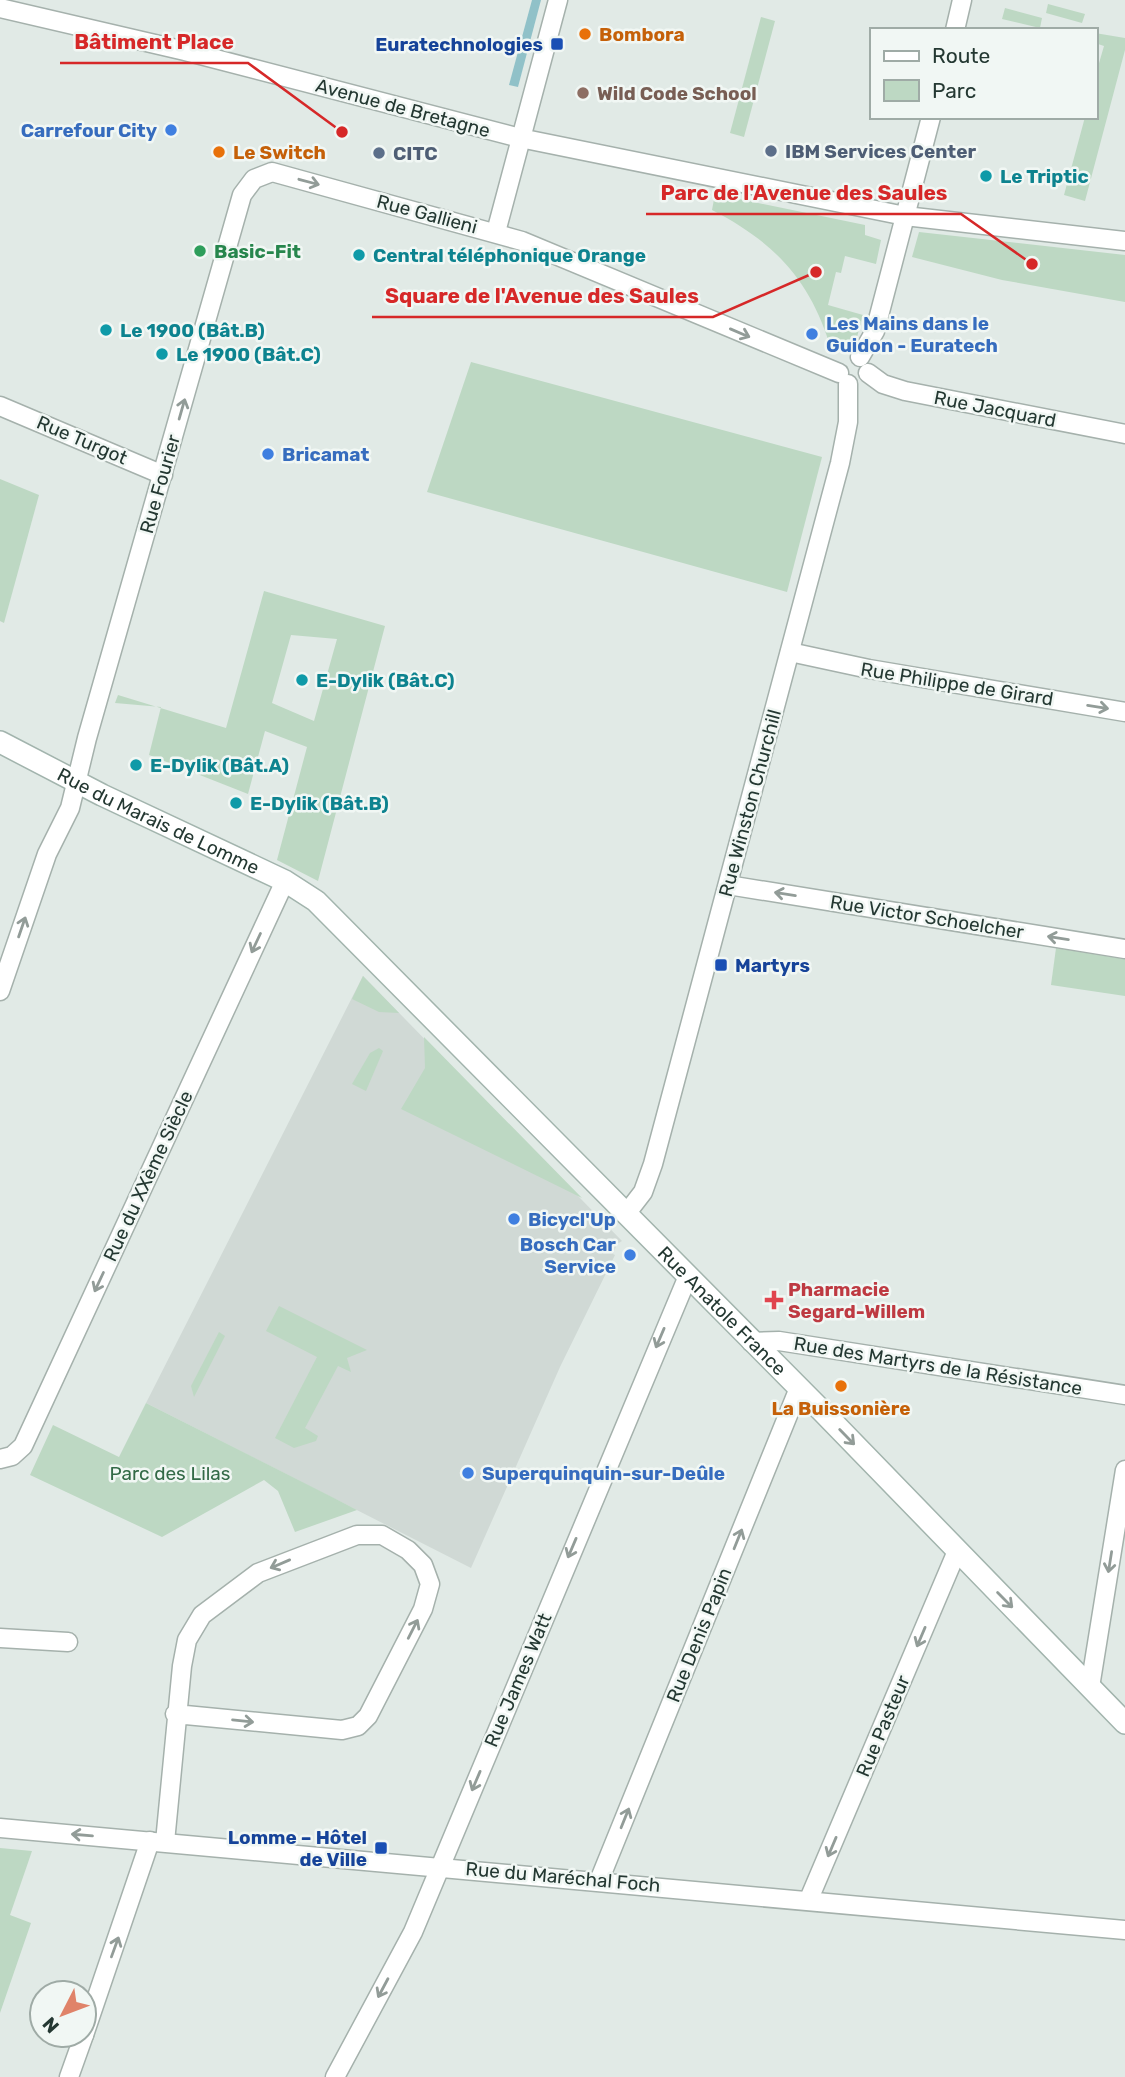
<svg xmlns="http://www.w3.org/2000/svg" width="1125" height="2077" viewBox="0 0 1125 2077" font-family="Rubik,sans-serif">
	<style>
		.built { fill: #d0d9d5 }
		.green { fill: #bdd8c3; fill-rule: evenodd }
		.water { fill: #90c1c8 }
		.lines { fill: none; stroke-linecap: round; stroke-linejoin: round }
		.street-casing { stroke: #a5b1ac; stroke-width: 21 }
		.secondary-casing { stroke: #a2b4ad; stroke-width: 24 }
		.street { stroke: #fff; stroke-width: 18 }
		.secondary { stroke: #fff; stroke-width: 21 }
		.oneway { stroke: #929c98 }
		.food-dot { fill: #e8710a; stroke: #f1f7f4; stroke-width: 2.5 }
		.transit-dot { fill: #1a4fb4; stroke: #f1f7f4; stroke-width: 2.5 }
		.education-dot { fill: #8d6e63; stroke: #f1f7f4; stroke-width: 2.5 }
		.shop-dot { fill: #3f7fe0; stroke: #f1f7f4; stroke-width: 2.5 }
		.service-dot { fill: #5c6f8a; stroke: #f1f7f4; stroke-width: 2.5 }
		.culture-dot { fill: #0f9aa8; stroke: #f1f7f4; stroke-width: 2.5 }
		.leisure-dot { fill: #2e9e5b; stroke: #f1f7f4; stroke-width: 2.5 }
		.health-dot { fill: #e0444e; stroke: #f1f7f4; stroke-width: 2.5 }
		.labels { text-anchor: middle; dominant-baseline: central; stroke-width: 5; stroke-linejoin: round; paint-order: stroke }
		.food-label { font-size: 19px; font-weight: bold; fill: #c56008; stroke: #f1f7f4; text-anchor: start }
		.transit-label { font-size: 19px; font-weight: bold; fill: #164399; stroke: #f1f7f4; text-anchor: end }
		.education-label { font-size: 19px; font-weight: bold; fill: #785e54; stroke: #f1f7f4; text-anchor: start }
		.street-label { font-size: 19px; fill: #243832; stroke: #f1f7f4 }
		.shop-label { font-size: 19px; font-weight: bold; fill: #366cbe; stroke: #f1f7f4; text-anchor: start }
		.service-label { font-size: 19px; font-weight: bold; fill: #4e5e75; stroke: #f1f7f4; text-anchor: start }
		.culture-label { font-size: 19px; font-weight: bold; fill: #0d838f; stroke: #f1f7f4; text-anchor: start }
		.leisure-label { font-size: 19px; font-weight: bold; fill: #27864d; stroke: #f1f7f4; text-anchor: start }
		.health-label { font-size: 19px; font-weight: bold; fill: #be3a42; stroke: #f1f7f4; text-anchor: start }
		.park-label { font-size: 19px; fill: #336a47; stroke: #f1f7f4 }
		.leader { fill: none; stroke: #d62828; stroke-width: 2.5 }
		.callout-dot { fill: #d62828; stroke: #f1f7f4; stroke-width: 2.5 }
		.callout-label { font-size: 21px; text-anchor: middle; font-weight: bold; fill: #d62828; stroke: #f1f7f4; stroke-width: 5; stroke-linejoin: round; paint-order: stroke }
	</style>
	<rect width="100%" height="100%" fill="#e1eae6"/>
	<!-- built -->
	<polygon class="built" points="363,976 622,1241 617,1244 613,1254 615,1255 560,1367 471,1568 146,1403"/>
	<!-- green -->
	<g class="green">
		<polygon points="1048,4 1085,14 1082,23 1046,13"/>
		<polygon points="1005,8 1042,18 1040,28 1002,19"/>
		<polygon points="761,17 775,21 744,137 730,133"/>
		<polygon points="1095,33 1125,38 1125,50 1085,201 1064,195 1085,117 1095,117 1095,77 1104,46 1095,43"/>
		<path d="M715 194 865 225V235L881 240 876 264 845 256 841 273 836 272 828 305 863 315 857 337 840 344 832 352C812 282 776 243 712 210Z"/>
		<polygon points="919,232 1125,255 1125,302 1002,280 912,257"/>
		<polygon points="471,362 822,457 787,592 427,492"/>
		<polygon points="0,479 39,495 4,623 0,621"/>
		<path d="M264 591 385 626 318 881 277 860 307 747 265 731 248 794 149 755 161 707 115 703 118 695 226 728ZM291 635 337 639 314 721 272 703Z"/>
		<polygon points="1056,948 1125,959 1125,996 1051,985"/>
		<polygon points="363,976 399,1013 379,1012 352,999"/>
		<polygon points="424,1037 582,1198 401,1109 425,1068"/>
		<polygon points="379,1048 383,1051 366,1091 352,1084 370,1053"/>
		<polygon points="279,1306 367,1350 347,1358 351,1372 338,1366 305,1428 318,1436 316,1441 294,1448 275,1438 317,1357 266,1331"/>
		<polygon points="219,1332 225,1336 194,1397 191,1386"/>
		<polygon points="146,1403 332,1497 357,1510 295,1532 278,1491 264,1480 162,1537 30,1475 53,1425 119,1457"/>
		<polygon points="0,1848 32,1851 10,1915 31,1923 0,2013"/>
	</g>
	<!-- water -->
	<polygon class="water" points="532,0 541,0 518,87 509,85"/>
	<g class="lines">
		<!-- street casing -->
		<g class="street-casing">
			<g id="street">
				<polyline points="0,8 185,51 520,138 905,216 1125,241"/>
				<polyline points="955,30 962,0"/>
				<polyline points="496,232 558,0"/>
				<polyline points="860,357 875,331 931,117"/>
				<polyline points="868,373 883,384 905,391 1125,434"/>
				<polyline points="0,406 163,475"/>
				<polyline points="790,652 869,669 1125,712"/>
				<polyline points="728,885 1125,949"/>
				<polyline points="0,991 47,854 70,808 87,738 242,195 254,179 272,172 522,241 839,373"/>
				<polyline points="626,1214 643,1192 653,1164 840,463 848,422 848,384"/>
				<polyline points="751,1342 779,1341 1125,1395"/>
				<polyline points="0,1459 12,1456 23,1446 285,881"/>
				<polyline points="0,1638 68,1642"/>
				<polyline points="1090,1687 1125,1470"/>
				<polyline points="0,1828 1125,1930"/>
				<polyline points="165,1842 182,1666 187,1640 202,1615 258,1573 357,1535 382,1535 408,1550 423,1565 430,1584 423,1609 368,1716 358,1726 342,1730 175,1714"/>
				<polyline points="599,1881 799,1388"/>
				<polyline points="809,1899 957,1551"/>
				<polyline points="84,2035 150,1841"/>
				<polyline points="69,2077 84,2035"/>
				<polyline points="335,2077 413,1932 688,1276"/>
			</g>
		</g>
		<!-- secondary casing -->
		<g class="secondary-casing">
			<g id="secondary">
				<path id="s1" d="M0 742 102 795 285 881 316 901 822 1411 1125 1723"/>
			</g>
		</g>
		<!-- street -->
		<use href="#street" class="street"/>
		<!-- secondary -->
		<use href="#secondary" class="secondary"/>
	</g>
	<!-- one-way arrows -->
	<defs><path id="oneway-shaft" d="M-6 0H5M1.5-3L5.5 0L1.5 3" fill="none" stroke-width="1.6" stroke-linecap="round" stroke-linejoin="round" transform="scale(1.75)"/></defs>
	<g class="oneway">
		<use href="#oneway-shaft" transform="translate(309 182) rotate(15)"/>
		<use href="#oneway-shaft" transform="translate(740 333) rotate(23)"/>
		<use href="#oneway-shaft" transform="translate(182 409) rotate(-74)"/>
		<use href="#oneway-shaft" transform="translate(1098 707) rotate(9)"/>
		<use href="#oneway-shaft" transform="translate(785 894) rotate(-171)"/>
		<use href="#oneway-shaft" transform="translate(22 927) rotate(-71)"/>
		<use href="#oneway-shaft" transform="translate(1058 938) rotate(-171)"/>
		<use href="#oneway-shaft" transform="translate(256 943) rotate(115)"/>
		<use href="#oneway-shaft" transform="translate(99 1282) rotate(115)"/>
		<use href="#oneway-shaft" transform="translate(660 1338) rotate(113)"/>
		<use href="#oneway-shaft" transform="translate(847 1437) rotate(46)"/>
		<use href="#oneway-shaft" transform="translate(738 1539) rotate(-68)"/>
		<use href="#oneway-shaft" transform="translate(572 1548) rotate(113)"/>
		<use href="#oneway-shaft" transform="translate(1110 1562) rotate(99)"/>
		<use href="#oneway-shaft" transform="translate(280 1564) rotate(157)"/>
		<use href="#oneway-shaft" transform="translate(1005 1600) rotate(45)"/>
		<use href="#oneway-shaft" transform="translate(413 1629) rotate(-63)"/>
		<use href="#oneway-shaft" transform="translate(921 1637) rotate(113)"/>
		<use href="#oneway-shaft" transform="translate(243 1721) rotate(6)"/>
		<use href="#oneway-shaft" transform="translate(476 1781) rotate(113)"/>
		<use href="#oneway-shaft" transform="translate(625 1818) rotate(-68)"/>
		<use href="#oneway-shaft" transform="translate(82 1835) rotate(-175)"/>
		<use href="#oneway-shaft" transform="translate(832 1847) rotate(113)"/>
		<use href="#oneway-shaft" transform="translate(115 1947) rotate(-70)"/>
		<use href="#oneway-shaft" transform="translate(383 1988) rotate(118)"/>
	</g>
	<!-- markers -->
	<g class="food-dot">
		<circle cx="585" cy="34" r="7"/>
		<circle cx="219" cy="152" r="7"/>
		<circle cx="841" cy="1386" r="7"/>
	</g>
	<g class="transit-dot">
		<rect x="550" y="37" width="14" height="14" rx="3.5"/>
		<rect x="714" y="958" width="14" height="14" rx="3.5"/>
		<rect x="374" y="1841" width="14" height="14" rx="3.5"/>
	</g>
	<circle class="education-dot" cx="583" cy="93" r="7"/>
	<g class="shop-dot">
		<circle cx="171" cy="130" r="7"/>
		<circle cx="812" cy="334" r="7"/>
		<circle cx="268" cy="454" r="7"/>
		<circle cx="514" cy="1219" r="7"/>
		<circle cx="630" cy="1255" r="7"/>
		<circle cx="468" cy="1473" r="7"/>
	</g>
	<g class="service-dot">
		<circle cx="771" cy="151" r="7"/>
		<circle cx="379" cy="153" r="7"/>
	</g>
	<g class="culture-dot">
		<circle cx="986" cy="176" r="7"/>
		<circle cx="359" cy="255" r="7"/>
		<circle cx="106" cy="330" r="7"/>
		<circle cx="162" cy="354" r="7"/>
		<circle cx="302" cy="680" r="7"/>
		<circle cx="136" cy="765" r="7"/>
		<circle cx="236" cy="803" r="7"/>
	</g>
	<circle class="leisure-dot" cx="200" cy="251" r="7"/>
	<path class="health-dot" d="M770.5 1289.5h7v7h7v7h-7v7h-7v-7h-7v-7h7z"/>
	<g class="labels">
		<!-- food labels -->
		<g class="food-label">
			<text x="599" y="34">Bombora</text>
			<text x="233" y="152">Le Switch</text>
			<text x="841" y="1408" text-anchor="middle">La Buissonière</text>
		</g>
		<!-- transit labels -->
		<g class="transit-label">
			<text x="543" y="44">Euratechnologies</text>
			<text x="735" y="965" text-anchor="start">Martyrs</text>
			<text x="367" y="1837">Lomme – Hôtel<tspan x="367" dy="22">de Ville</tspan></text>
		</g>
		<!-- education labels -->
		<g class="education-label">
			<text x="597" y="93">Wild Code School</text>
		</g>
		<!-- street labels -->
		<g class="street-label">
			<text transform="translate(403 108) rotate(15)">Avenue de Bretagne</text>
			<text transform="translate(427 214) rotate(15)">Rue Gallieni</text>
			<text transform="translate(995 409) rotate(11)">Rue Jacquard</text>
			<text transform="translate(82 440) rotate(23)">Rue Turgot</text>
			<text transform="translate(160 484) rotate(-74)">Rue Fourier</text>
			<text transform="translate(957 684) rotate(9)">Rue Philippe de Girard</text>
			<text transform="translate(750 803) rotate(-75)">Rue Winston Churchill</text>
			<text stroke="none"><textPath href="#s1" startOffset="177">Rue du Marais de Lomme</textPath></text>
			<text transform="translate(927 917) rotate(9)">Rue Victor Schoelcher</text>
			<text transform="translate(148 1176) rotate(-65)">Rue du XXème Siècle</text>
			<text stroke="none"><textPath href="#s1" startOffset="931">Rue Anatole France</textPath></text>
			<text transform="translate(938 1366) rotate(9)">Rue des Martyrs de la Résistance</text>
			<text transform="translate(699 1635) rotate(-68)">Rue Denis Papin</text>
			<text transform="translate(518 1680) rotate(-67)">Rue James Watt</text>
			<text transform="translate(883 1726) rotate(-67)">Rue Pasteur</text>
			<text transform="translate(563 1877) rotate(5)">Rue du Maréchal Foch</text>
		</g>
		<!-- shop labels -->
		<g class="shop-label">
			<text x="157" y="130" text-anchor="end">Carrefour City</text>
			<text x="826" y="323">Les Mains dans le<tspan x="826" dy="22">Guidon - Euratech</tspan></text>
			<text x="282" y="454">Bricamat</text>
			<text x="528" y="1219">Bicycl'Up</text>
			<text x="616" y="1244" text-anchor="end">Bosch Car<tspan x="616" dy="22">Service</tspan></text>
			<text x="482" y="1473">Superquinquin-sur-Deûle</text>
		</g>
		<!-- service labels -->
		<g class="service-label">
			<text x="785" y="151">IBM Services Center</text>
			<text x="393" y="153">CITC</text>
		</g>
		<!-- culture labels -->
		<g class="culture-label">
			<text x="1000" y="176">Le Triptic</text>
			<text x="373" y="255">Central téléphonique Orange</text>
			<text x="120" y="330">Le 1900 (Bât.B)</text>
			<text x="176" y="354">Le 1900 (Bât.C)</text>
			<text x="316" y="680">E-Dylik (Bât.C)</text>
			<text x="150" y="765">E-Dylik (Bât.A)</text>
			<text x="250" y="803">E-Dylik (Bât.B)</text>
		</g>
		<!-- leisure labels -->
		<g class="leisure-label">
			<text x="214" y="251">Basic-Fit</text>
		</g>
		<!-- health labels -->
		<g class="health-label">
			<text x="788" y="1289">Pharmacie<tspan x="788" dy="22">Segard-Willem</tspan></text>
		</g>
		<!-- park labels -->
		<g class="park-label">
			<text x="170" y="1473">Parc des Lilas</text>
		</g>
	</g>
	<!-- callouts -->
	<path class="leader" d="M342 132L248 63H60M1032 264L961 214H646M816 272L713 317H372"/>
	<g class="callout-dot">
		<circle cx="342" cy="132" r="7"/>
		<circle cx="1032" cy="264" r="7"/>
		<circle cx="816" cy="272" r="7"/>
	</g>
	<g class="callout-label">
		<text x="154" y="49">Bâtiment Place</text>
		<text x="804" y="200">Parc de l'Avenue des Saules</text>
		<text x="542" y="303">Square de l'Avenue des Saules</text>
	</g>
	<!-- legend -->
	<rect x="870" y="28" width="228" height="91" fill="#f1f7f4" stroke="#9faba6" stroke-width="2"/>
	<rect x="884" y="51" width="35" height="10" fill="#ffffff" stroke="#9faba6" stroke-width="2"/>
	<text x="932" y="63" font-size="21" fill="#243832">Route</text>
	<rect x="884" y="80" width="35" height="21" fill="#bdd8c3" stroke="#9faba6" stroke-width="2"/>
	<text x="932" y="98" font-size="21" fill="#243832">Parc</text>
	<!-- north arrow -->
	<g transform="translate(63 2014) rotate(228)"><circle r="33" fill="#f1f7f4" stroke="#9faba6" stroke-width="2"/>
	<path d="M0-5L12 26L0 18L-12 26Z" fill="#e08369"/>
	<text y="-10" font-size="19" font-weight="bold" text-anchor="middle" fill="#243832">N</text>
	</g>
</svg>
